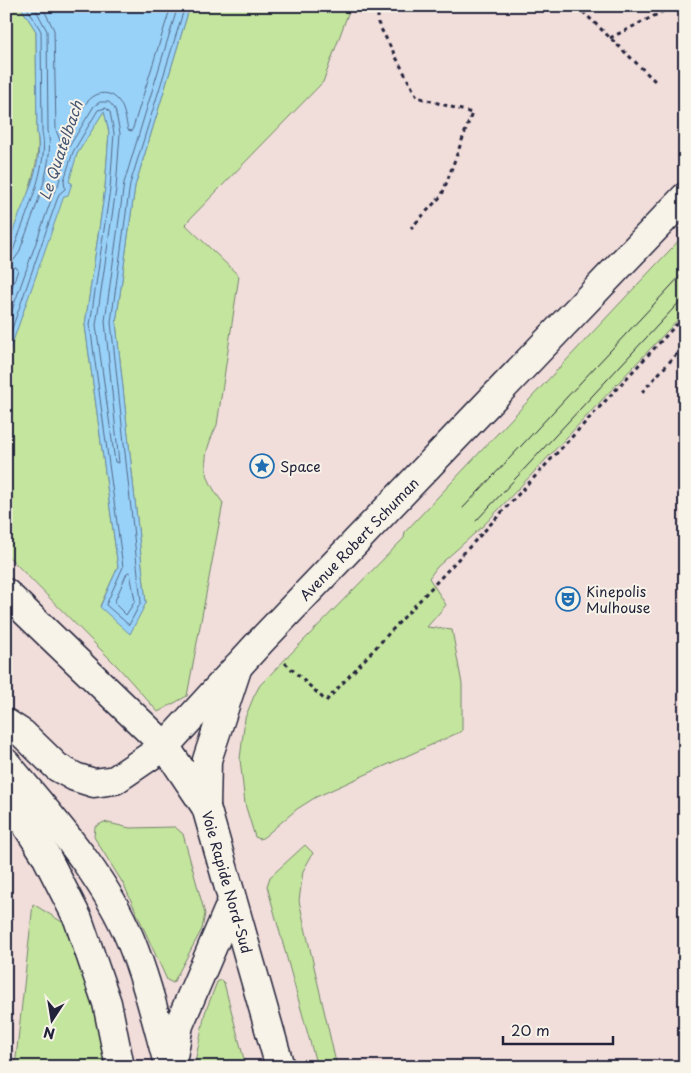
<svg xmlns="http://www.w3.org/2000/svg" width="691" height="1073" viewBox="0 0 691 1073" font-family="'Playpen Sans',sans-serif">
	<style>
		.green { fill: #c4e59d; stroke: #73846c }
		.water { fill: #99d2f9; stroke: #698cad }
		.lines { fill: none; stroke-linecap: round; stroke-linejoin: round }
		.shore { stroke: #526887; stroke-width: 1 }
		.minor-casing { stroke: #22223b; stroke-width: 31 }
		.major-casing { stroke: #22223b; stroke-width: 31 }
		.highway-casing { stroke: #22223b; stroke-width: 31 }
		.path { stroke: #22223b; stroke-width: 3; stroke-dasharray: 4 4; stroke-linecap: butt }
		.minor { stroke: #f7f3e8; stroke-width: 28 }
		.major { stroke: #f7f3e8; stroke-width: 28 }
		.highway { stroke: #f7f3e8; stroke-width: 28 }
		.tram { stroke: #22223b; stroke-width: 1 }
		.labels { text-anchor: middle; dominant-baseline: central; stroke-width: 4; stroke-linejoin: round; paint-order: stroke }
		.poi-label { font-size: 14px; fill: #22223b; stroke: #f7f3e8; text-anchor: start }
		.street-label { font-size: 14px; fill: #22223b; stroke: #f7f3e8 }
		.water-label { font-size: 15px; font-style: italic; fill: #465774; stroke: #f7f3e8 }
	</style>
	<rect width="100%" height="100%" fill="#f1ddda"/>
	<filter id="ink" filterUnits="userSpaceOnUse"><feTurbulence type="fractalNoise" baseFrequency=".02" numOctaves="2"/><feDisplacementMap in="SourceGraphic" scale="10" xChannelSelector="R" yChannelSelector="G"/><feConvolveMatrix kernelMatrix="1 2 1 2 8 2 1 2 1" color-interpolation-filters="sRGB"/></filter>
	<g filter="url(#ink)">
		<!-- green -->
		<g class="green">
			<path d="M6 6H20L36 31 37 133C44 163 16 225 6 256Z"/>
			<path d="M190 6 350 8 323 82 185 224 239 276 217 425C201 458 201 474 223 503L187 696 158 712 118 667 6 554V361L77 154 104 110 109 132 105 188 85 325 118 567 100 606 146 603 116 323 135 186Z"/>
			<polygon points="685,234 685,312 483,526 437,567 429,578 446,605 427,627 452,630 462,684 462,731 316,797 297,809 264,837 260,839 255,837 245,804 240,759 245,718 254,696 260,685 404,538 405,532"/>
			<polygon points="104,822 130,828 175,827 183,834 205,914 202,929 173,983 167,980 124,885 94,837 95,827"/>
			<polygon points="305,845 313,853 303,871 299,901 337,1067 317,1067 267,886 270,877"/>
			<polygon points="33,904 67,925 84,969 105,1054 106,1067 15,1067"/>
			<polygon points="221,980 224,983 246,1067 194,1067 205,1013 217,982"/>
		</g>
		<!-- water -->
		<path class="water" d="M20 6H190L135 186 116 323 146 603 130 634 100 607 118 567 85 325 105 188 109 132 104 111 77 154 69 182 72 183 68 195 64 196 6 361C6 328 2 290 6 258 11 218 47 173 37 133L36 31Z"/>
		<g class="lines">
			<!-- shore -->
			<g class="shore">
				<path d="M42 6 54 30 56 130 61 143C75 131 83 87 109 94 124 99 125 117 128 130L132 131 171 6"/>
				<path d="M6 255 13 251C24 218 50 165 42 132L41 31 26 6"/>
				<path d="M6 261 14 260 19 253C30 220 56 166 48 131L47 31 34 6"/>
				<polyline points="6,269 16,267 18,270 6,304"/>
				<polyline points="6,327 54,192 58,186 67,150 94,106 100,102 109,102 115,109 120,133 116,189 96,325 115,462 119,463 105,321 124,183 178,6"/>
				<polyline points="6,346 59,194 65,189 64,180 73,152 98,110 106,108 110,112 114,133 110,189 90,325 123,567 106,605 129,625 141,602 111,322 130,184 185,6"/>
				<polygon points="130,572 135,601 126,615 114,603 127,573"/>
			</g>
			<!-- minor casing -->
			<g class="minor-casing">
				<polyline id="minor" points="171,1067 179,1025 232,901"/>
			</g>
			<!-- major casing -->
			<g class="major-casing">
				<polyline id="major" points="6,723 23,734 57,767 75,777 94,783 115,780 165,746 261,641 685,197"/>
			</g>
			<!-- highway casing -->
			<g class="highway-casing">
				<g id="highway">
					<polyline points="6,593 165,746 206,807 280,1067"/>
					<path d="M6 763C51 818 103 873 130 939 147 980 157 1024 169 1067"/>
					<polyline points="6,788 10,800 45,854 78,919 107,1003 120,1067"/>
					<polyline points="206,807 207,760 238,666"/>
				</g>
			</g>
			<!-- path -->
			<g class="path">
				<polyline points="378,6 378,23 417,97 472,113 442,195 411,228"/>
				<polyline points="577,6 655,81"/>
				<polyline points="610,38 674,6"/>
				<polyline points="642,392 685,345"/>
				<polyline points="285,663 326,701 676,325 685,320"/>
			</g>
			<!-- minor -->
			<use href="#minor" class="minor"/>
			<!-- major -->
			<use href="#major" class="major"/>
			<!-- highway -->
			<use href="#highway" class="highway"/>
			<!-- tram -->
			<g class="tram">
				<polyline points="463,508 685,271"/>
				<polyline points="476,521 685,296"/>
			</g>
		</g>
	</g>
	<!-- icons -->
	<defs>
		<g id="sight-ring" transform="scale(1.25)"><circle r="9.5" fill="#f7f3e8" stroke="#1f6fb2" stroke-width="1.5"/><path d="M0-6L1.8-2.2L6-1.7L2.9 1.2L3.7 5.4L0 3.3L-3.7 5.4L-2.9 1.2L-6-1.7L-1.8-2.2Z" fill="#1f6fb2"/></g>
		<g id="theatre-ring" transform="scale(1.25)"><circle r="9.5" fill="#f7f3e8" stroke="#1f6fb2" stroke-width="1.5"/><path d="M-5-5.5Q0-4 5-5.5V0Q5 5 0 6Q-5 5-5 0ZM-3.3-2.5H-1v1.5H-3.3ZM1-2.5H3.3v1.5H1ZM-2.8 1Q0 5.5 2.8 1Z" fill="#1f6fb2"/></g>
	</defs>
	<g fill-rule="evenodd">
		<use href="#sight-ring" x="262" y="466"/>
		<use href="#theatre-ring" x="568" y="599"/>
	</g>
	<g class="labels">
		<!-- poi labels -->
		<g class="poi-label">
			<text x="280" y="466">Space</text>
			<text x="586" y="591">Kinepolis<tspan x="586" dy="16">Mulhouse</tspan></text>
		</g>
		<!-- street labels -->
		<g class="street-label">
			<text transform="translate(359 539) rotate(-46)">Avenue Robert Schuman</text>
			<text transform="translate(227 882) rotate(74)">Voie Rapide Nord-Sud</text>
		</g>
		<!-- water labels -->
		<g class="water-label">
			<text transform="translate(60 150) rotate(-71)">Le Quatelbach</text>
		</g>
	</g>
	<!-- margin -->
	<rect width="691" height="1073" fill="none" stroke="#f7f3e8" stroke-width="25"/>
	<rect x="12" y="12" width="666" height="1048" fill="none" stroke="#22223b" stroke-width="2" filter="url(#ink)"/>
	<!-- north arrow -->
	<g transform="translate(52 1020) rotate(192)" stroke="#f7f3e8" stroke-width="4" paint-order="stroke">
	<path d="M0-4L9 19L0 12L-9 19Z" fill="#22223b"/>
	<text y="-8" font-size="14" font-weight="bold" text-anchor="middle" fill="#22223b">N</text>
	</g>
	<!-- scale -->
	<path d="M503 1036v8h110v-8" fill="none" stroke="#22223b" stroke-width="2.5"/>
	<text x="511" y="1036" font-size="15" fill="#22223b" stroke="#f7f3e8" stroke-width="4" paint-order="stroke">20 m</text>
</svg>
